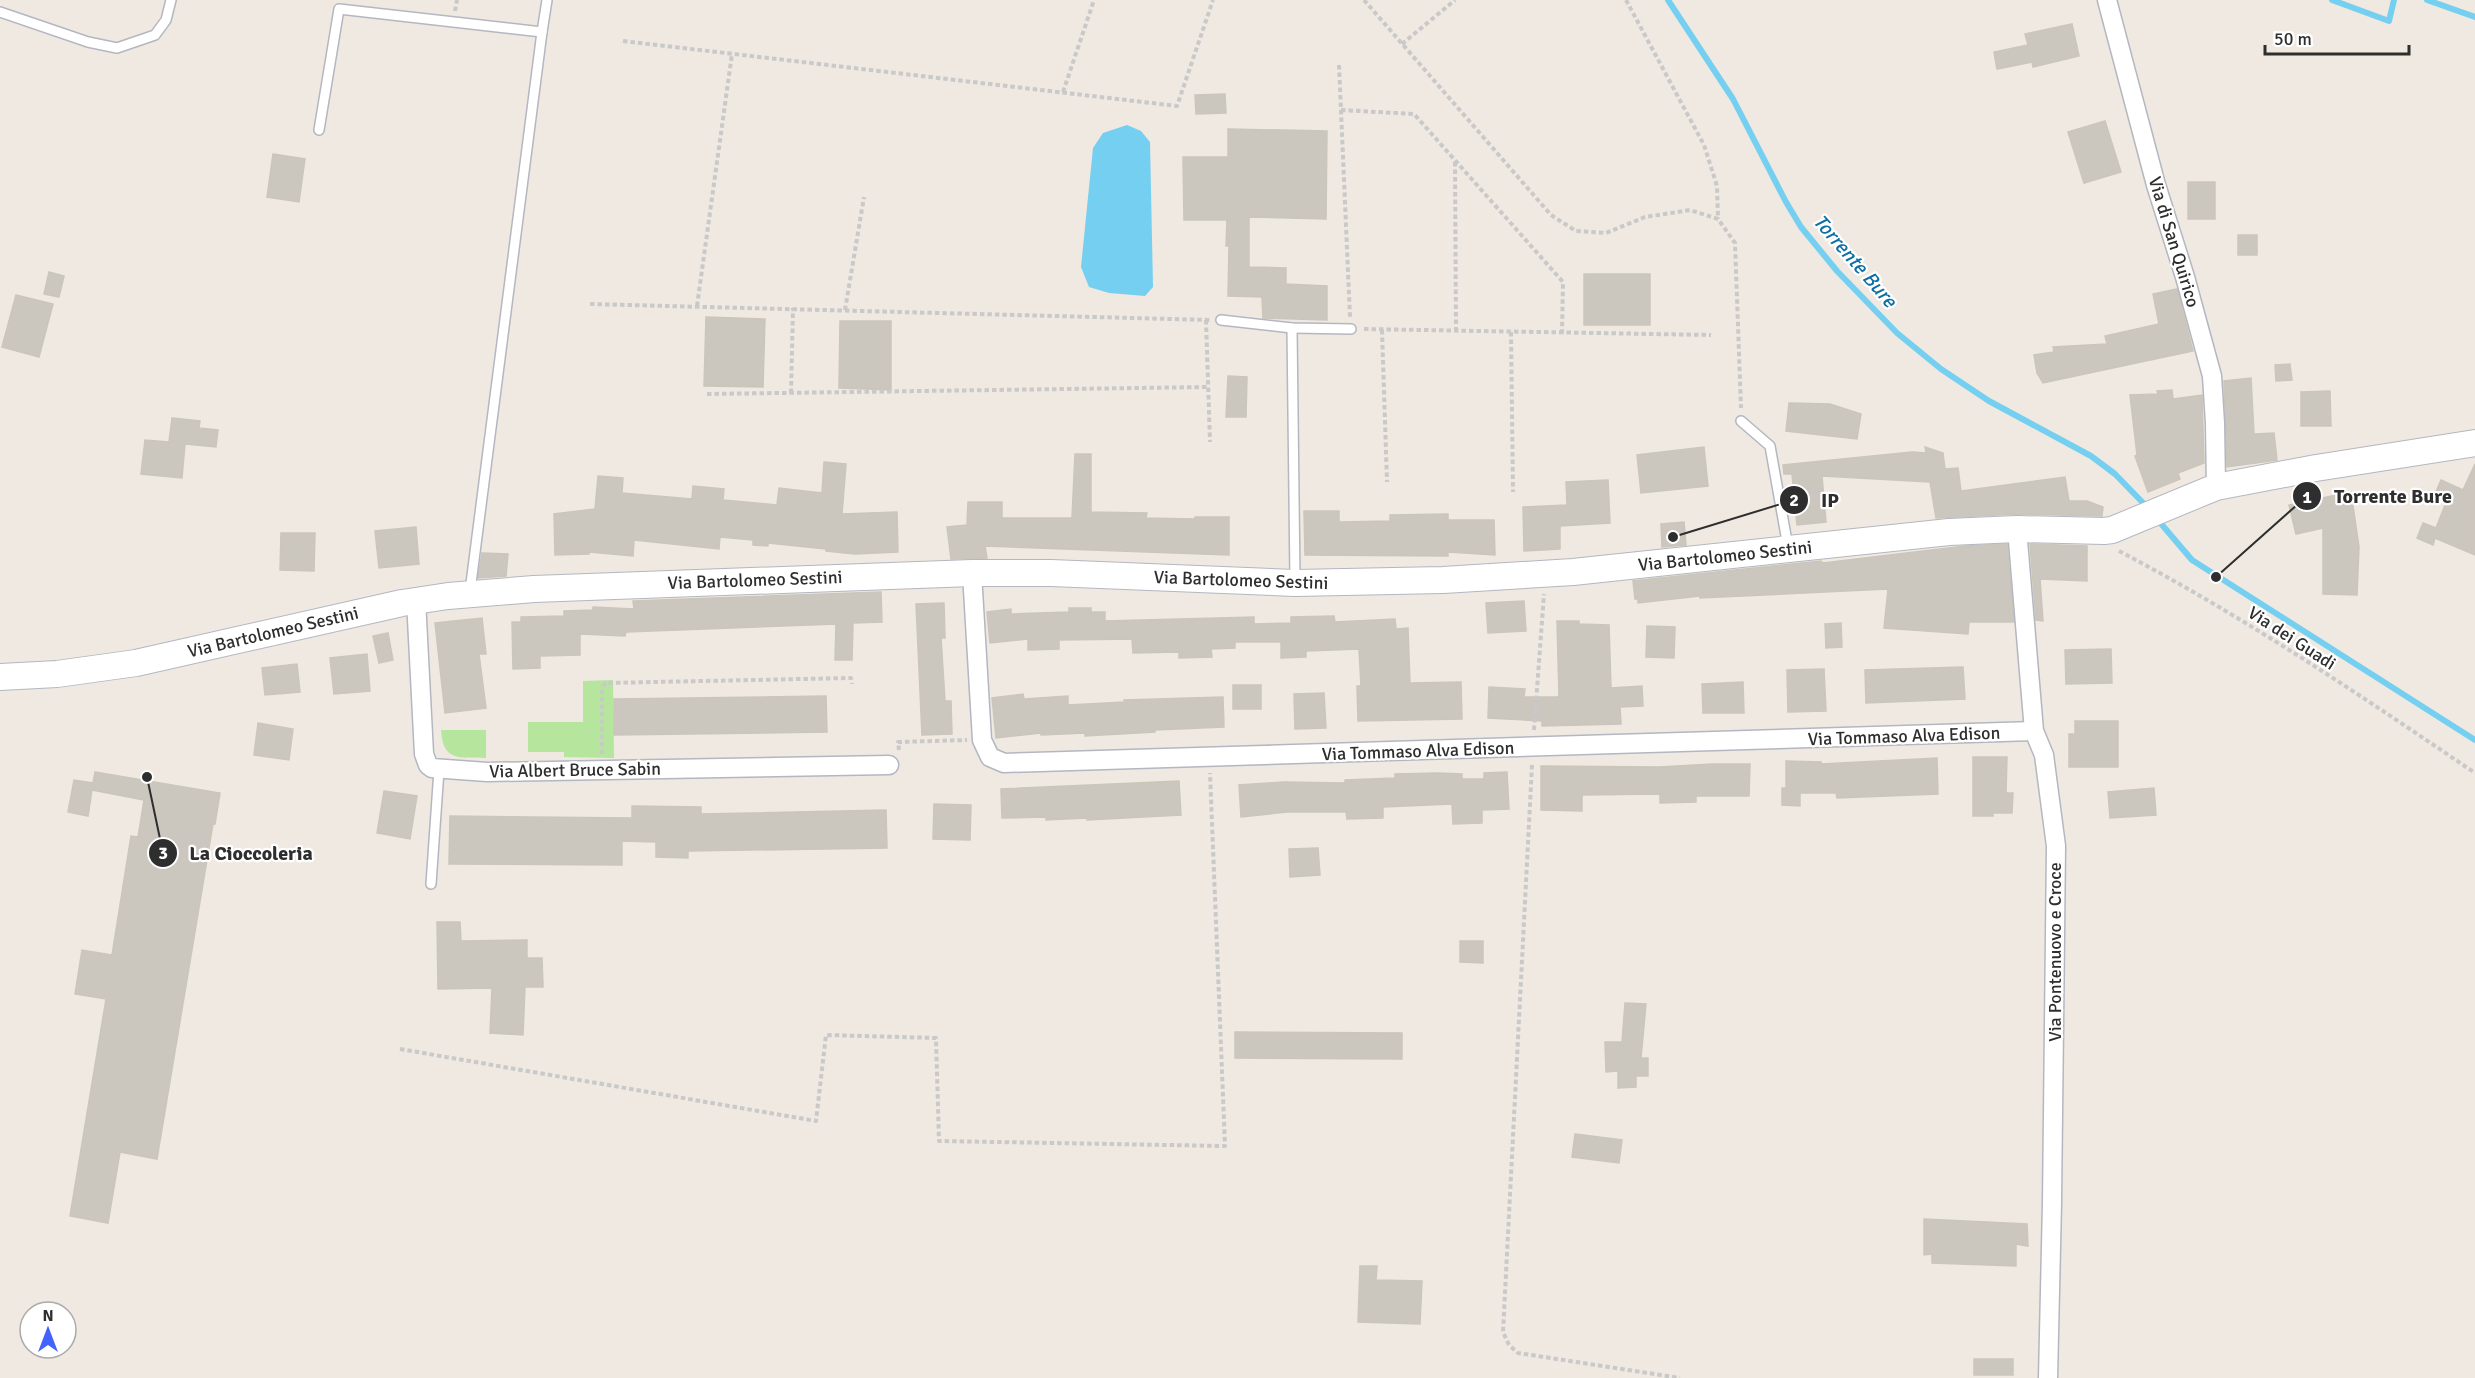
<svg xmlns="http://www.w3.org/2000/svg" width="2475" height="1378" viewBox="0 0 2475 1378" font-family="Signika,sans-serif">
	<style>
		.green { fill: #b6e59e }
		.water { fill: #75cff0 }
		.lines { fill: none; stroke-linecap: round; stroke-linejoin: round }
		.stream { stroke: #75cff0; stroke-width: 6 }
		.building { fill: #cbc7bf; stroke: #cbc5ba; stroke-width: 1.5 }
		.lane-casing { stroke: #b4b7c1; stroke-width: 12 }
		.street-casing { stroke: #b4b7c1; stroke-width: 21 }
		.secondary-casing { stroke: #b4b7c1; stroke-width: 28 }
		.path { stroke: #c9c9c9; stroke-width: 4; stroke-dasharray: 4.5 3; stroke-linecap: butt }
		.lane { stroke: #fff; stroke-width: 9 }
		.street { stroke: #fff; stroke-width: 18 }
		.secondary { stroke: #fff; stroke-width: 26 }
		.labels { text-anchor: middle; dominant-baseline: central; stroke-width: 4.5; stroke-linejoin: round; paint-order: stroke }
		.street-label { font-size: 18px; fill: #2e2e2e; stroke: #fff }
		.water-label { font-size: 20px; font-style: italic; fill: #0d6fa3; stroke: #fff }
		.leader { fill: none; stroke: #2e2e2e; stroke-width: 2 }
		.callout-dot { fill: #2e2e2e; stroke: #fff; stroke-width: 2 }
		.mark-label { font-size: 18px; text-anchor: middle; font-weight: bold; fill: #fff }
		.callout-label { font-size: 20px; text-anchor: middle; font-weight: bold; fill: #2e2e2e; stroke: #fff; stroke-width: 4.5; stroke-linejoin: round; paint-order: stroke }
	</style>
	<rect width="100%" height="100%" fill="#efe9e1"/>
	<!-- green -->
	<g class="green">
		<polygon points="613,680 614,758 564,757 564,752 528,752 528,722 583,722 583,681"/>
		<path d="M441 730H486V758C459 757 443 762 441 730Z"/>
	</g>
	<!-- water -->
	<polygon class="water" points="1127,125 1141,131 1150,142 1153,287 1145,296 1109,293 1089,287 1081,267 1093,148 1103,133"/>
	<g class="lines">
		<!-- stream -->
		<g class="stream">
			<polyline points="1668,0 1733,99 1786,202 1801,227 1837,271 1897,333 1941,369 1989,401 2091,456 2115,474 2149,509"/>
			<polyline points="2332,0 2389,21 2394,0"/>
			<polyline points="2427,0 2475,17"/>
			<polyline points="2157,519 2192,560 2475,740"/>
		</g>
	</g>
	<!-- building -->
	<g class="building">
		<polygon points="2072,24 2079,56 2033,67 2032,62 1997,69 1994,52 2028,45 2025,34"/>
		<polygon points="1225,94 1226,113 1196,114 1195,95"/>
		<polygon points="2105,121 2121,172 2084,183 2068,132"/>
		<polygon points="1228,129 1327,131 1326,219 1249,217 1249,267 1286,268 1286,284 1327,286 1327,320 1263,318 1262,297 1228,296 1229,246 1226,246 1227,220 1184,220 1183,157 1228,157"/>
		<polygon points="273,154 305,159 299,202 267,197"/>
		<rect x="2188" y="182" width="27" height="37"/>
		<rect x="2238" y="235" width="19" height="20"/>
		<polygon points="49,272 64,276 59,297 44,294"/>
		<rect x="1584" y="274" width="66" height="51"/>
		<polygon points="2177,289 2193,351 2043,383 2037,373 2034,355 2054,352 2053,347 2107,344 2105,336 2159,324 2153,294"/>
		<polygon points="16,295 53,304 39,357 2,347"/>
		<polygon points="706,317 765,319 763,387 704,386"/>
		<polygon points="840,321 891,321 891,390 839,388"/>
		<polygon points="2290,364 2292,380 2276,381 2275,365"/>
		<polygon points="1228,376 1247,377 1246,417 1226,417"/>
		<polygon points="2251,378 2254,434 2274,433 2277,460 2227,467 2224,381"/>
		<polygon points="2172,390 2173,399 2202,395 2204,463 2178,473 2180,479 2148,492 2135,456 2137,455 2130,395 2158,394 2157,391"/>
		<polygon points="2330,391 2331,426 2301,426 2301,392"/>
		<polygon points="1789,403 1830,404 1861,414 1857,439 1786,431"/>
		<polygon points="172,418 200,421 199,428 218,430 216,447 185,444 182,478 141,474 145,440 169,442"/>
		<polygon points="1704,447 1708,486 1641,493 1637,455"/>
		<polygon points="1925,447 1943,453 1945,469 1958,468 1961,491 2065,477 2069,501 2087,501 2103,507 2102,516 2017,514 1936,518 1930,482 1822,476 1826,522 1797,525 1792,474 1784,474 1783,465 1912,452 1926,453"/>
		<polygon points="1075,454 1091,454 1091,512 1147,513 1146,518 1195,519 1195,517 1229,517 1229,555 985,546 987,558 951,559 947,527 967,525 968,502 1002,502 1002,518 1072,518"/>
		<polygon points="824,462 846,464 842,514 897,512 898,552 855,554 826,551 826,549 768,543 768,546 753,545 753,540 720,537 719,549 634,540 633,556 589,552 589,554 555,555 554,514 595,509 598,476 623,478 622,493 692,499 693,486 724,489 723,500 777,505 779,488 822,493"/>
		<polygon points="2475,464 2475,555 2435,538 2433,545 2417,538 2423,523 2436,528 2447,500 2435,494 2441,480 2463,490"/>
		<polygon points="1608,480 1610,523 1560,526 1560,549 1524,551 1523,507 1567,505 1566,482"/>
		<polygon points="2351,492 2359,547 2357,595 2323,594 2323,528 2296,534 2289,505"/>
		<polygon points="1304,511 1339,511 1339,522 1390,521 1390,515 1448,514 1448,520 1494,520 1495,555 1448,552 1448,556 1305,555"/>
		<polygon points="1684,522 1686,545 1662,547 1661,524"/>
		<polygon points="416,527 419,564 379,568 375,531"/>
		<polygon points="281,533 315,533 314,571 280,570"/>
		<polygon points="2007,544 2014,622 1969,622 1968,634 1884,628 1888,589 1700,598 1700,596 1638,603 1638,599 1635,599 1633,581 1821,561 1823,563 1965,546"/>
		<polygon points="2030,544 2087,546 2087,581 2040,579 2043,621 2036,620"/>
		<polygon points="482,553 508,554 506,576 478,578"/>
		<polygon points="881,592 882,622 853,623 852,660 835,660 836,624 626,632 625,636 580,634 580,655 540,656 540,668 513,669 512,622 521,622 521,617 564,616 564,611 593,610 593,607 634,609 633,601"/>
		<polygon points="1524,601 1526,631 1488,633 1486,603"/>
		<polygon points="944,603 945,638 941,638 945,701 951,701 952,734 922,735 916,604"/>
		<polygon points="1069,608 1091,608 1091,612 1105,612 1105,621 1254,617 1254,624 1291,623 1291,617 1334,616 1335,622 1395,619 1396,629 1408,628 1410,683 1461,682 1462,719 1358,721 1357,686 1361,686 1359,649 1306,651 1306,657 1281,658 1281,642 1235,642 1235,648 1211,649 1212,657 1179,658 1179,652 1133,653 1132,639 1059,640 1059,649 1028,650 1028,639 990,643 987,612 1011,609 1011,614 1069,612"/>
		<polygon points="482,618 486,654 479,654 486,708 445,713 435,623"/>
		<polygon points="1557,621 1579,621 1579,624 1609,625 1611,688 1642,686 1643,706 1620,707 1621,724 1542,726 1542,721 1488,718 1489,687 1525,689 1524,697 1559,697"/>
		<polygon points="1841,623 1842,647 1826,648 1825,624"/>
		<polygon points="1647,626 1675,627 1674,658 1646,657"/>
		<polygon points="388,633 393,660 379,663 373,636"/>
		<polygon points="2111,649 2112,683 2066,684 2065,650"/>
		<polygon points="367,654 370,691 334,694 330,658"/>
		<polygon points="297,664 300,692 265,695 262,668"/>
		<polygon points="1963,667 1965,699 1866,703 1865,670"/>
		<polygon points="1824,669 1826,711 1788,712 1787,670"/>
		<polygon points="1743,682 1744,713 1703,713 1702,684"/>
		<rect x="1233" y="685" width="28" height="24"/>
		<polygon points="1324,693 1326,728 1295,729 1294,694"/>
		<polygon points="1023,694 1024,699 1068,696 1068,705 1125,702 1124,700 1223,697 1224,727 1155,730 1155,732 1085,736 1085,733 1041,735 1041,733 996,738 992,698"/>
		<polygon points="826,696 827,732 614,735 614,699"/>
		<polygon points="2075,721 2118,721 2118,767 2069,767 2069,734 2075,734"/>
		<polygon points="258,723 293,729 289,760 254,755"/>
		<polygon points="1973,757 2007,757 2006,793 2013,793 2012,813 1993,813 1993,816 1973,816"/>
		<polygon points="1937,758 1938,794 1837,798 1836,793 1800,793 1800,806 1782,805 1782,788 1786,788 1786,761 1821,762 1821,764"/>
		<polygon points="1713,764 1750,764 1749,796 1696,796 1696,802 1660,803 1660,794 1582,795 1582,811 1541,810 1541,766 1659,767"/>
		<polygon points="95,772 220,793 215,824 213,824 157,1159 120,1152 108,1223 70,1216 106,999 75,994 82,950 112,955 131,836 138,837 144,800 92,790 88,816 68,812 74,780 93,783"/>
		<polygon points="1507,772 1509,809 1482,810 1482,823 1453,824 1452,804 1383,807 1383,818 1347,819 1346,812 1287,812 1241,817 1239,785 1284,782 1345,783 1345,780 1395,778 1395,774 1438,773 1462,774 1462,779 1484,779 1484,773"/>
		<polygon points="1179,781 1181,815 1087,820 1087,818 1046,820 1046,817 1002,818 1001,789"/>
		<polygon points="2154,788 2156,815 2110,818 2108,792"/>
		<polygon points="384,791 417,796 410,839 377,833"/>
		<polygon points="934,804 971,805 970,840 933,839"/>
		<polygon points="632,806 701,807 701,814 886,810 887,848 688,851 688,858 656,857 656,842 622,841 622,865 449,864 450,816 632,818"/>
		<polygon points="1318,848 1320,875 1290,877 1289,849"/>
		<polygon points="437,922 460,922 461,941 527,940 527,958 542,958 543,987 525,987 523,1035 490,1033 492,988 438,989"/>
		<polygon points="1460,941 1483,941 1483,963 1460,962"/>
		<polygon points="1625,1003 1646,1004 1641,1058 1648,1058 1648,1076 1636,1076 1636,1087 1618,1088 1618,1071 1606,1072 1605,1042 1622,1042"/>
		<polygon points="1235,1032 1402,1033 1402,1059 1235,1058"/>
		<polygon points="1575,1134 1622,1140 1619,1163 1572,1157"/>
		<polygon points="1924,1219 2027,1224 2028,1246 2016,1244 2016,1266 1932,1263 1932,1254 1924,1255"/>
		<polygon points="1360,1266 1377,1266 1376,1280 1422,1281 1420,1324 1358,1322"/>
		<rect x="1974" y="1359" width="39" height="16"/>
	</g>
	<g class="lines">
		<!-- lane casing -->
		<g class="lane-casing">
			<g id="lane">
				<polyline points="0,12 88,42 117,48 155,35 166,20 171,0"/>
				<polyline points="319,130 339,9 542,32 547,0"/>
				<polyline points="1221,320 1292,328 1351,329"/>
				<polyline points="1292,328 1295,581"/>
				<polyline points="1741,421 1770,446 1788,547"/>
				<polyline points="470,591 542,32"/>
				<polyline points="431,884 439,770"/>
			</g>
		</g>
		<!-- street casing -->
		<g class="street-casing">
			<g id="street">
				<polyline points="2107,0 2156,185 2185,277 2212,376 2215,423 2216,487"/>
				<polyline points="2017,529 2034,731 2044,755 2056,846 2052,1203 2048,1378"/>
				<polyline points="972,573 982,740 990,757 1004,763 2034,731"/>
				<polyline points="416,600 424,754 428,765 432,768 487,772 889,765"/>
			</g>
		</g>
		<!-- secondary casing -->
		<g class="secondary-casing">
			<polyline id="secondary" points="0,677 57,674 136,663 402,603 448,596 534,589 972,573 1051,573 1295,583 1443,580 1573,572 1949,532 2017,529 2104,531 2112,530 2216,487 2316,468 2475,443"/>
		</g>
		<!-- path -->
		<g class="path">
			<polyline points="1364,0 1551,215 1576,231 1606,233 1645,217 1690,210 1718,219 1735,243 1741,408"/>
			<polyline points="1626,0 1704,145 1717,186 1718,219"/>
			<polyline points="455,11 457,0"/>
			<polyline points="623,41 1177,106 1213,0"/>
			<polyline points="1402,44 1455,0"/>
			<polyline points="1339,65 1350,317"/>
			<polyline points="1063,92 1094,0"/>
			<polyline points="1341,110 1414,114 1563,282 1562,333"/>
			<polyline points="1455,162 1456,331"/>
			<polyline points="590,304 1210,320"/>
			<polyline points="697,306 732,54"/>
			<polyline points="845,310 864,197"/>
			<polyline points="1206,320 1210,442"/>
			<polyline points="1364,329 1711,335"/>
			<polyline points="1382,330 1387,482"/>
			<polyline points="1511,332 1513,492"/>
			<polyline points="791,393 793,308"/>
			<polyline points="707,394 1209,387"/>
			<path d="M2119 551C2243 616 2360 695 2475 773"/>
			<polyline points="1534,730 1544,594"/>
			<polyline points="899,750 898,742 967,740"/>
			<polyline points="602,754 602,691 605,683 851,678 852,684"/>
			<polyline points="1532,765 1503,1332 1509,1345 1518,1353 1680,1378"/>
			<polyline points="400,1049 816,1121 826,1035 936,1038 939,1141 1225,1146 1210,773"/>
		</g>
		<!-- lane -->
		<use href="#lane" class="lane"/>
		<!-- street -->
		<use href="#street" class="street"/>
		<!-- secondary -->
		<use href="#secondary" class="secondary"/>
	</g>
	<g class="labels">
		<!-- street labels -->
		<g class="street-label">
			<text transform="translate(2174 242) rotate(73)">Via di San Quirico</text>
			<text transform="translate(1725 556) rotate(-6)">Via Bartolomeo Sestini</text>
			<text transform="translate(755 580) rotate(-2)">Via Bartolomeo Sestini</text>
			<text transform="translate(1241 580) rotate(2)">Via Bartolomeo Sestini</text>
			<text transform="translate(273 632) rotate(-13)">Via Bartolomeo Sestini</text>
			<text transform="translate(2292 638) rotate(33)">Via dei Guadi</text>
			<text transform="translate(1904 736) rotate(-2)">Via Tommaso Alva Edison</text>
			<text transform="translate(1418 751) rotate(-2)">Via Tommaso Alva Edison</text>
			<text transform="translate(575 770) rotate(-1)">Via Albert Bruce Sabin</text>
			<text transform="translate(2055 952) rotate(-90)">Via Pontenuovo e Croce</text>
		</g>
		<!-- water labels -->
		<g class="water-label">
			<text transform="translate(1855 261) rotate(49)">Torrente Bure</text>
		</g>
	</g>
	<!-- callouts -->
	<path class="leader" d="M2216 577L2307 496M1673 537L1794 500M147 777L163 853"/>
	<g class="callout-dot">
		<circle cx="2216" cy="577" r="6"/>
		<circle cx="1673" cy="537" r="6"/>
		<circle cx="147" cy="777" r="6"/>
		<circle cx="2307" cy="496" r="15"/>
		<circle cx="1794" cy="500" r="15"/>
		<circle cx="163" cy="853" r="15"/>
	</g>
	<g class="mark-label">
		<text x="2307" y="503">1</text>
		<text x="1794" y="506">2</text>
		<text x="163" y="859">3</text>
	</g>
	<g class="callout-label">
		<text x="2393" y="503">Torrente Bure</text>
		<text x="1830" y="507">IP</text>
		<text x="251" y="860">La Cioccoleria</text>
	</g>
	<!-- north arrow -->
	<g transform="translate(48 1330)"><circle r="28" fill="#ffffff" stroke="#ababab" stroke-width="1.5"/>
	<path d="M0-4.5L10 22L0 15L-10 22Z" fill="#4264fb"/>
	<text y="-9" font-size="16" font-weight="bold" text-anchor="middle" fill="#2e2e2e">N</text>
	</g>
	<!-- scale -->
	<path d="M2265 45v9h144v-9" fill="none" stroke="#2e2e2e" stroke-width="3"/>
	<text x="2274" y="45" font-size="18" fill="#2e2e2e" stroke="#ffffff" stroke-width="4.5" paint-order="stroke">50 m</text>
</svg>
